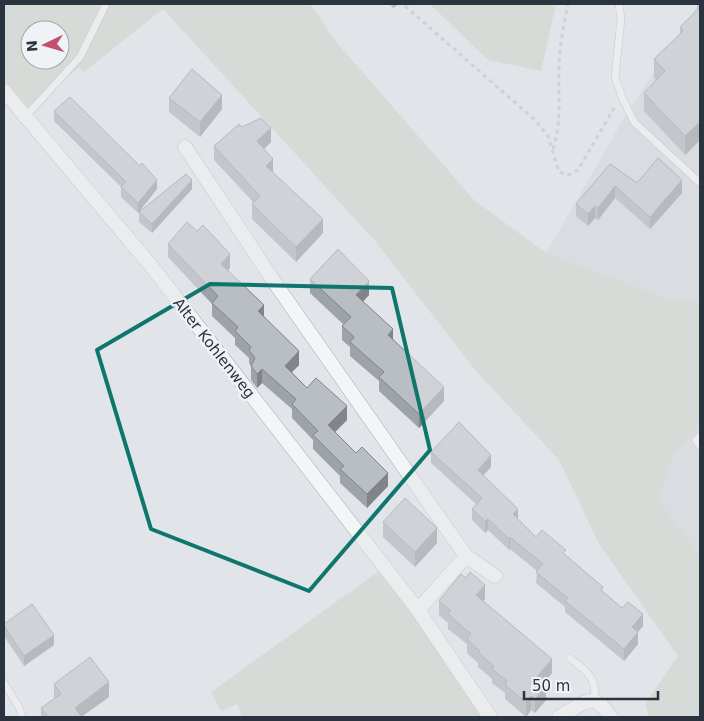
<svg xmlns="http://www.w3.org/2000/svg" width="704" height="721" viewBox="0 0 704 721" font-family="'DejaVu Sans',sans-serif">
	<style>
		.built { fill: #cfd4da }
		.green { fill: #c8d1c3; fill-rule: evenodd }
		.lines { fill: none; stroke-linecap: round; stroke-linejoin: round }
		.lane-casing { stroke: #a7acb2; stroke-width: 8 }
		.street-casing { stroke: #a7acb2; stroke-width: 15 }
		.path { stroke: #b7bbc0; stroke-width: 3; stroke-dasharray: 4 4; stroke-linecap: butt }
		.lane { stroke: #f3f5f7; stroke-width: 7 }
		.street { stroke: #f3f5f7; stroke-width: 14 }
		.wall { fill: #9ea3a9 }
		.shaded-wall { fill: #818589 }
		.building { fill: #b8bec4; stroke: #818589 }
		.marked { fill: none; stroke: #0f766e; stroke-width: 4; stroke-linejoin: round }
		.labels { text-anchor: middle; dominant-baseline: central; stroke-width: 5; stroke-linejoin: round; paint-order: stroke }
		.street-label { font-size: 15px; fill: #2b343e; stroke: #f0f3f6 }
	</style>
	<rect width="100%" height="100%" fill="#e1e4e8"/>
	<!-- built -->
	<g class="built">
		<polygon points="699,4 700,300 669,299 546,253 624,118"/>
		<polygon points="700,424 700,556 658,498 673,457"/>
	</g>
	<!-- green -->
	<g class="green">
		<path d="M4 4H310L338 44 474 200 546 253 669 299 700 300V424L673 457 658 498 700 556V717H649L645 704 678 656 599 544 559 460 476 371 375 241 163 9 84 72 79 67 27 112 4 85ZM30 30H60V60H30Z"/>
		<polygon points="430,4 556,4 541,71 488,60"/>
		<polygon points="383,568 488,717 242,717 237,704 221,711 211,692"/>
	</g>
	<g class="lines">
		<!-- lane casing -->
		<g class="lane-casing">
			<g id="lane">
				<polyline points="619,4 621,19 615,77 622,97 634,122 700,183"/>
				<polyline points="26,116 80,57 106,4"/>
				<polyline points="700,436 696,440 700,446"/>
				<path d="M570 658C586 671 598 678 594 700"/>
				<polyline points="4,683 19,707 22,717"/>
			</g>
		</g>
		<!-- street casing -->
		<g class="street-casing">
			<g id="street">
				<polyline points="4,91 152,267 418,610 490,717"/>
				<polyline points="185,147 277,286 466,556 495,576"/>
				<polyline points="418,610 466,556"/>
				<polyline points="559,717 583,703 594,700 603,707 611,717"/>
			</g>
		</g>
		<!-- path -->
		<g class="path">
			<polyline points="405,6 535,120 548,136 559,172 568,175 578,170 614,108"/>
			<path d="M553 149C562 122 558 96 559 68 559 47 564 25 568 4"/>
		</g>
		<!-- lane -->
		<use href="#lane" class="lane"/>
		<!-- street -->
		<use href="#street" class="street"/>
	</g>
	<!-- wall -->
	<g class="wall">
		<polygon points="389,4 398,4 393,8"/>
		<polygon points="697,4 700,4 700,140 685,155 644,111 644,93 656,80 654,78 654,59 680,34 680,27 697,10"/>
		<polygon points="169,98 222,109 200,137 169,112"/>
		<polygon points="54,111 157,189 138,213 121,197 121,187 54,121"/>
		<polygon points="242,127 271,142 264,149 273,173 323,233 296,262 252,219 252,204 254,203 214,160 214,146"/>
		<polygon points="610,164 637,183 682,193 650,229 615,198 598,220 595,218 588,226 576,216 576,204"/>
		<polygon points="192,189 152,233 139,222 139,212"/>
		<polygon points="168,244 230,268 228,270 264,316 299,365 292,372 307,388 347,420 335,432 388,486 367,508 340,483 340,476 313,449 313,440 292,418 292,409 262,383 257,388 251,380 251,366 249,363 249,358 235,345 235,338 212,316 212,304 168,257"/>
		<polygon points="310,279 369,295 363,301 393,339 444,401 419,428 379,391 379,381 350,356 350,347 342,340 342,326 344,325 310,293"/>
		<polygon points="431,452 491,467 483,475 518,519 536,537 566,556 603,592 643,626 638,632 638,644 624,661 565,612 565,607 536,583 537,571 510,549 509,550 488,530 485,533 472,520 472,509 476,504 431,463"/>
		<polygon points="383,522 437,543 415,567 383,537"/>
		<polygon points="485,599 483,601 552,673 543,684 546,700 535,713 531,710 526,717 505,699 505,693 492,683 492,679 478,667 478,663 467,653 467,644 448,629 448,623 439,615 439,601"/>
		<polygon points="4,624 54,645 24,666 4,636"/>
		<polygon points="54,684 109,697 81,717 41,717 41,708 54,699"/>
	</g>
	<!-- shaded-wall -->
	<g class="shaded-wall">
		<polygon points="393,4 398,4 393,8"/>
		<polygon points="222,95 222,109 200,137 200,122"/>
		<polygon points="700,122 700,140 685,155 685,136"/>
		<polygon points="271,128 271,142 257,155 257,141"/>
		<polygon points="273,159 273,174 266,166"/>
		<polygon points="157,180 157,189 138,213 138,203"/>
		<polygon points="192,180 192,189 152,233 152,224"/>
		<polygon points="682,180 682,193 650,229 650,217"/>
		<polygon points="615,186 615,198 598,220 598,208"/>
		<polygon points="595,206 595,218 588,226 588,214"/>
		<polygon points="323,219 323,233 296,262 296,247"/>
		<polygon points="230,254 230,268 221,278 221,264"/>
		<polygon points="369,281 369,295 356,309 356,295"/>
		<polygon points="264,305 264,318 258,311"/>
		<polygon points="393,329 393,343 388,335"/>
		<polygon points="299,351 299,365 285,379 285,366"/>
		<polygon points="262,369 262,383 257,388 257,374"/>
		<polygon points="444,387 444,401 419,428 419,414"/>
		<polygon points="347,406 347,420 328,439 328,425"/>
		<polygon points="491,455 491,467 478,481 478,470"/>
		<polygon points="388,473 388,486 367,508 367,494"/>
		<polygon points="518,509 518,520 513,514"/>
		<polygon points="488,519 488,530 485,533 485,521"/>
		<polygon points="437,528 437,543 415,567 415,552"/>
		<polygon points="510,537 510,549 509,550 509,539"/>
		<polygon points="485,585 485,599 476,609 476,595"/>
		<polygon points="643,614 643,626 632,639 632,627"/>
		<polygon points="638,632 638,644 624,661 624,649"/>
		<polygon points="54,635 54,645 24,666 24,656"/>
		<polygon points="552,659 552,673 536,692 536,678"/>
		<polygon points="109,682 109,697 81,717 75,708"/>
		<polygon points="546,686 546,700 535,713 535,699"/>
		<polygon points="531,696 531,710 526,717 526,702"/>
	</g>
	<!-- building -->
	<g class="building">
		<polygon points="700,7 700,122 685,136 644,93 665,71 654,59 683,31 680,27"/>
		<polygon points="192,69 222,95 200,122 169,98"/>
		<polygon points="70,97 140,166 142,163 157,180 138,203 121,187 126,182 54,111"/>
		<polygon points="261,118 271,128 257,141 273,159 266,166 323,219 296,247 252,204 260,196 214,146 239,124 242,127"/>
		<polygon points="658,158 682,180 650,217 615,186 598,208 595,206 588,214 576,204 610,164 637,183"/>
		<polygon points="186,174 192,180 152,224 139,212"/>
		<polygon points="187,222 197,231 203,225 230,254 221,264 264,305 258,311 299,351 285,366 307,388 316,378 347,406 328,425 356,453 362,447 388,473 367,494 340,469 344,466 313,435 318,431 292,404 296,399 262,369 257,374 251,366 255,358 249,350 251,347 235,331 238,327 212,303 218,296 168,244"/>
		<polygon points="338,249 369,281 356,295 393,329 388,335 444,387 419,414 379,377 384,372 350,342 354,337 342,326 351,317 310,279"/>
		<polygon points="459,422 491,455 478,470 518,509 513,514 536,537 542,530 566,550 563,553 603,587 601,590 622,608 628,602 643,614 632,627 638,632 624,649 565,601 568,598 536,572 543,564 510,537 509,539 488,519 485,521 472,509 482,498 431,452"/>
		<polygon points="405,498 437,528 415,552 383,522"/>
		<polygon points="470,572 485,585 476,595 552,659 536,678 546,686 535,699 531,696 526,702 505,685 507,681 492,669 494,666 478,653 480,651 467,639 471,634 448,614 451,611 439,601 461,574 466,578"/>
		<polygon points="32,604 54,635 24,656 4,626 4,624"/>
		<polygon points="90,657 109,682 75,708 82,717 48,717 41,708 61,694 54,684"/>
	</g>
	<!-- marked area -->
	<path d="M0 0H704V721H0ZM210 284 392 288 430 450 309 591 151 529 97 350Z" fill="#e1e4e8" fill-opacity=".55" fill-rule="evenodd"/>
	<path class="marked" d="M210 284 392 288 430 450 309 591 151 529 97 350Z"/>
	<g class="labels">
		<!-- street labels -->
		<g class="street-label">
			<text transform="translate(214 348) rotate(52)">Alter Kohlenweg</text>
		</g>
	</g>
	<!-- border -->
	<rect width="704" height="721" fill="none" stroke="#2b343e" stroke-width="10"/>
	<!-- north arrow -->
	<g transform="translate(45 45) rotate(265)"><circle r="24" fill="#f0f3f6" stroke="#a1a7ac"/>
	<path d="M0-4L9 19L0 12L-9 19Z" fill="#c2516e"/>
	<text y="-8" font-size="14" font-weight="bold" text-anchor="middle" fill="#2b343e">N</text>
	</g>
	<!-- scale -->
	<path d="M524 691v8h134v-8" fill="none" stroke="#2b343e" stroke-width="2.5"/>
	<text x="532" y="691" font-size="15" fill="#2b343e" stroke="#f0f3f6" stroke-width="4" paint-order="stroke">50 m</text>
</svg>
